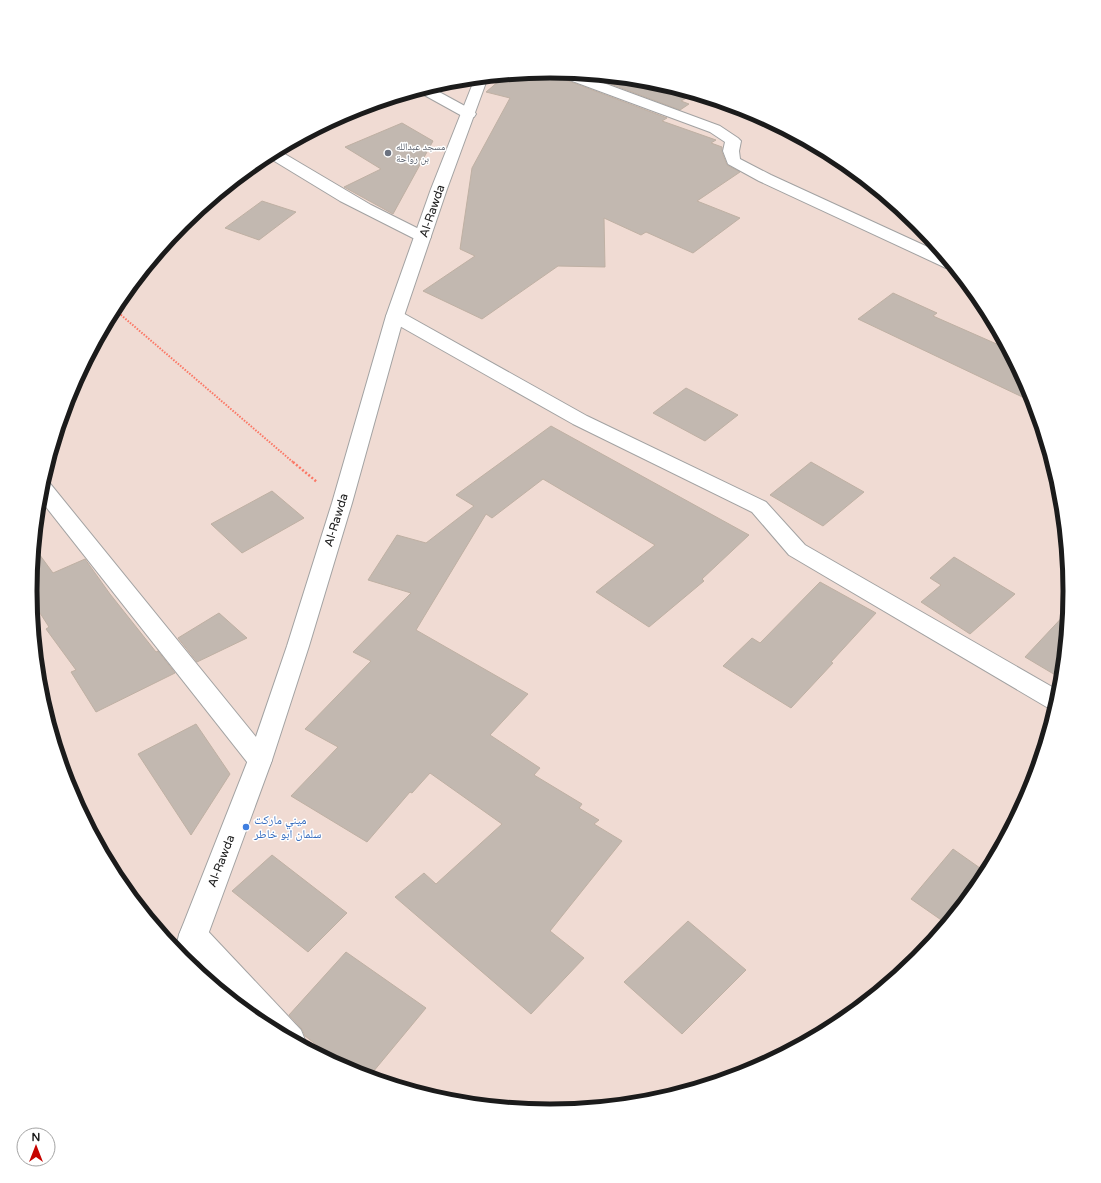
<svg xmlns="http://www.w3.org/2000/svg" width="1101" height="1183" viewBox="0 0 1101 1183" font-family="'Varela Round','Noto Naskh Arabic',sans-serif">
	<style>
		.military { fill: #f0dbd3 }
		.building { fill: #c2b8b0; stroke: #bfb0a3 }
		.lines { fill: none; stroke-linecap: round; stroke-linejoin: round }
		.service-casing { stroke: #a2a2a2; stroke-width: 2 }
		.minor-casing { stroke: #a2a2a2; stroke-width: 2 }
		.path-far1 { stroke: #fb7664; stroke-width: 2; stroke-dasharray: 1.5 1.5; stroke-linecap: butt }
		.path { stroke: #fb7664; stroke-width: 2.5; stroke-dasharray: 2 2; stroke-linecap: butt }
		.service { fill: #fff; fill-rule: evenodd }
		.minor { fill: #fff; fill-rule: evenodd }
		.worship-dot { fill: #6b7280; stroke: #fff; stroke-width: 1.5 }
		.shop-dot { fill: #3f7fe0; stroke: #fff; stroke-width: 1.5 }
		.labels { text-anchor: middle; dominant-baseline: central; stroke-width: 3; stroke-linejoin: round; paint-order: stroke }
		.far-worship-label { font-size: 10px; fill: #5b616d; stroke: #fff; text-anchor: start }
		.street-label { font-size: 12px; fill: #1b1b1b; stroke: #fff }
		.shop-label { font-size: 12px; fill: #366cbe; stroke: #fff; text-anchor: start }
		.rim { fill: none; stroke: #1b1b1b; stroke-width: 5 }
	</style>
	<rect width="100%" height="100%" fill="#ede9e0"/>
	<!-- military -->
	<circle class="military" cx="550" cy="591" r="519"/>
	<!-- building -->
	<g class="building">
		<polygon points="553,71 555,76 667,118 662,121 716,140 711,143 722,147 722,152 727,165 740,172 697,201 740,218 693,253 646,232 641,235 604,218 605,267 558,266 482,319 423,291 475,256 460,249 472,168 510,98 486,92 506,75"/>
		<polygon points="584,74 652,81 694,94 681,101 689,104 680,110"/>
		<polygon points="402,123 433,141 393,214 344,187 381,169 345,147"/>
		<polygon points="262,201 296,212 259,240 225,228"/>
		<polygon points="893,293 937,313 933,316 1008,349 1031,393 1035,403 858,319"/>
		<polygon points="686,388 738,415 705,441 653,413"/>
		<polygon points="551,426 749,535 702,579 704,581 649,627 596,592 655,545 543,479 492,518 486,514 416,630 528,694 490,735 540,768 534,775 582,804 579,808 599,820 594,824 622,841 550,931 584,958 531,1014 395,897 424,873 436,884 502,824 430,773 412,793 410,792 367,842 291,796 338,747 305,729 371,661 353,652 411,593 368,580 397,535 426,543 474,506 456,495"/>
		<polygon points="811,462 864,492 823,526 770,495"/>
		<polygon points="272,491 304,518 242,553 211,524"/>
		<polygon points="34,547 53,573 85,559 110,594 156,652 158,651 175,673 96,712 71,672 76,670 46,629 49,627 31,599 30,591"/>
		<polygon points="954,557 1015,594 970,634 921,602 941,585 930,578"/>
		<polygon points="820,582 876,613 831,662 833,663 791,708 723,666 752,638 760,643"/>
		<polygon points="1069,610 1065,651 1062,679 1025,657"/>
		<polygon points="219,613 247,638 197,662 178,638"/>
		<polygon points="196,724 230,774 191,835 138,754"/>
		<polygon points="953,849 987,873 983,881 947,924 911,899"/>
		<polygon points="272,855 347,913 308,952 232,891"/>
		<polygon points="688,921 746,970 682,1034 624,982"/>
		<polygon points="346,952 426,1008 368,1078 355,1074 305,1036 302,1029 289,1015"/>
	</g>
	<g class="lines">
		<!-- service casing -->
		<g class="service-casing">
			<g id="service">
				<polygon points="430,87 474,111 476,114 474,117 469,118 464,117 417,91"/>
				<polygon points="278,150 371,205 429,234 431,237 429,240 423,242 417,240 340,201 266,156"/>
				<polygon points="395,311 401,312 587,416 766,502 805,545 1061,692 1056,711 1050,709 789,555 752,512 573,424 389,320 386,316 389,312"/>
				<polygon points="43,480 48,481 269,753 272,760 269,767 260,770 251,767 39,498"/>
				<polygon points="193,923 203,926 301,1030 305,1040 303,1046 261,1024 245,1011 183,944 179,935 183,926"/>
			</g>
		</g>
		<!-- minor casing -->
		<g class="minor-casing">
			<g id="minor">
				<polygon points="554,71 579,74 720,126 738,138 741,141 739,151 740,159 771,175 943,254 955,268 946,268 759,181 728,164 723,151 725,142 710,132 556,75"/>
				<polygon points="488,77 447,189 404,316 352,503 309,646 272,760 195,970 182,959 175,950 179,935 248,760 287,646 332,503 386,316 431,189 475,78"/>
			</g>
		</g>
		<!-- path-far1 -->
		<polyline class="path-far1" points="114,309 294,463"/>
		<!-- path -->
		<polyline class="path" points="293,462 317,482"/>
		<!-- service -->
		<use href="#service" class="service"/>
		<!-- minor -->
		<use href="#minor" class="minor"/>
	</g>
	<!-- markers -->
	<circle class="worship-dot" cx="388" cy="153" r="4"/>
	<circle class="shop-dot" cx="246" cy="827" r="4"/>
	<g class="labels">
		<!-- far-worship labels -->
		<g class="far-worship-label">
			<text x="396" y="147">مسجد عبدالله<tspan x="396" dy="12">بن رواحة</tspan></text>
		</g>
		<!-- street labels -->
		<g class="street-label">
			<text transform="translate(432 211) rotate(-71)">Al-Rawda</text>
			<text transform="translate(336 520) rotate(-73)">Al-Rawda</text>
			<text transform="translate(221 861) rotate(-69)">Al-Rawda</text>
		</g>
		<!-- shop labels -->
		<g class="shop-label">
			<text x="254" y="820">ميني ماركت<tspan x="254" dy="14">سلمان ابو خاطر</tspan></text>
		</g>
	</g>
	<!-- crop -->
	<path d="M0 0H1101V1183H0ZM37 591a513 513 0 1 1 1026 0a513 513 0 1 1-1026 0Z" fill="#fff" fill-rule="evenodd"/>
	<path class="rim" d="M37 591a513 513 0 1 1 1026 0a513 513 0 1 1-1026 0Z"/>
	<!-- north arrow -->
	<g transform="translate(36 1147)"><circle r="19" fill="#ffffff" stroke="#a4a4a4"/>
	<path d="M0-3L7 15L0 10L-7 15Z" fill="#c60400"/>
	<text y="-6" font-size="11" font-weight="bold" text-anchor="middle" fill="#1b1b1b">N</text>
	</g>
</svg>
